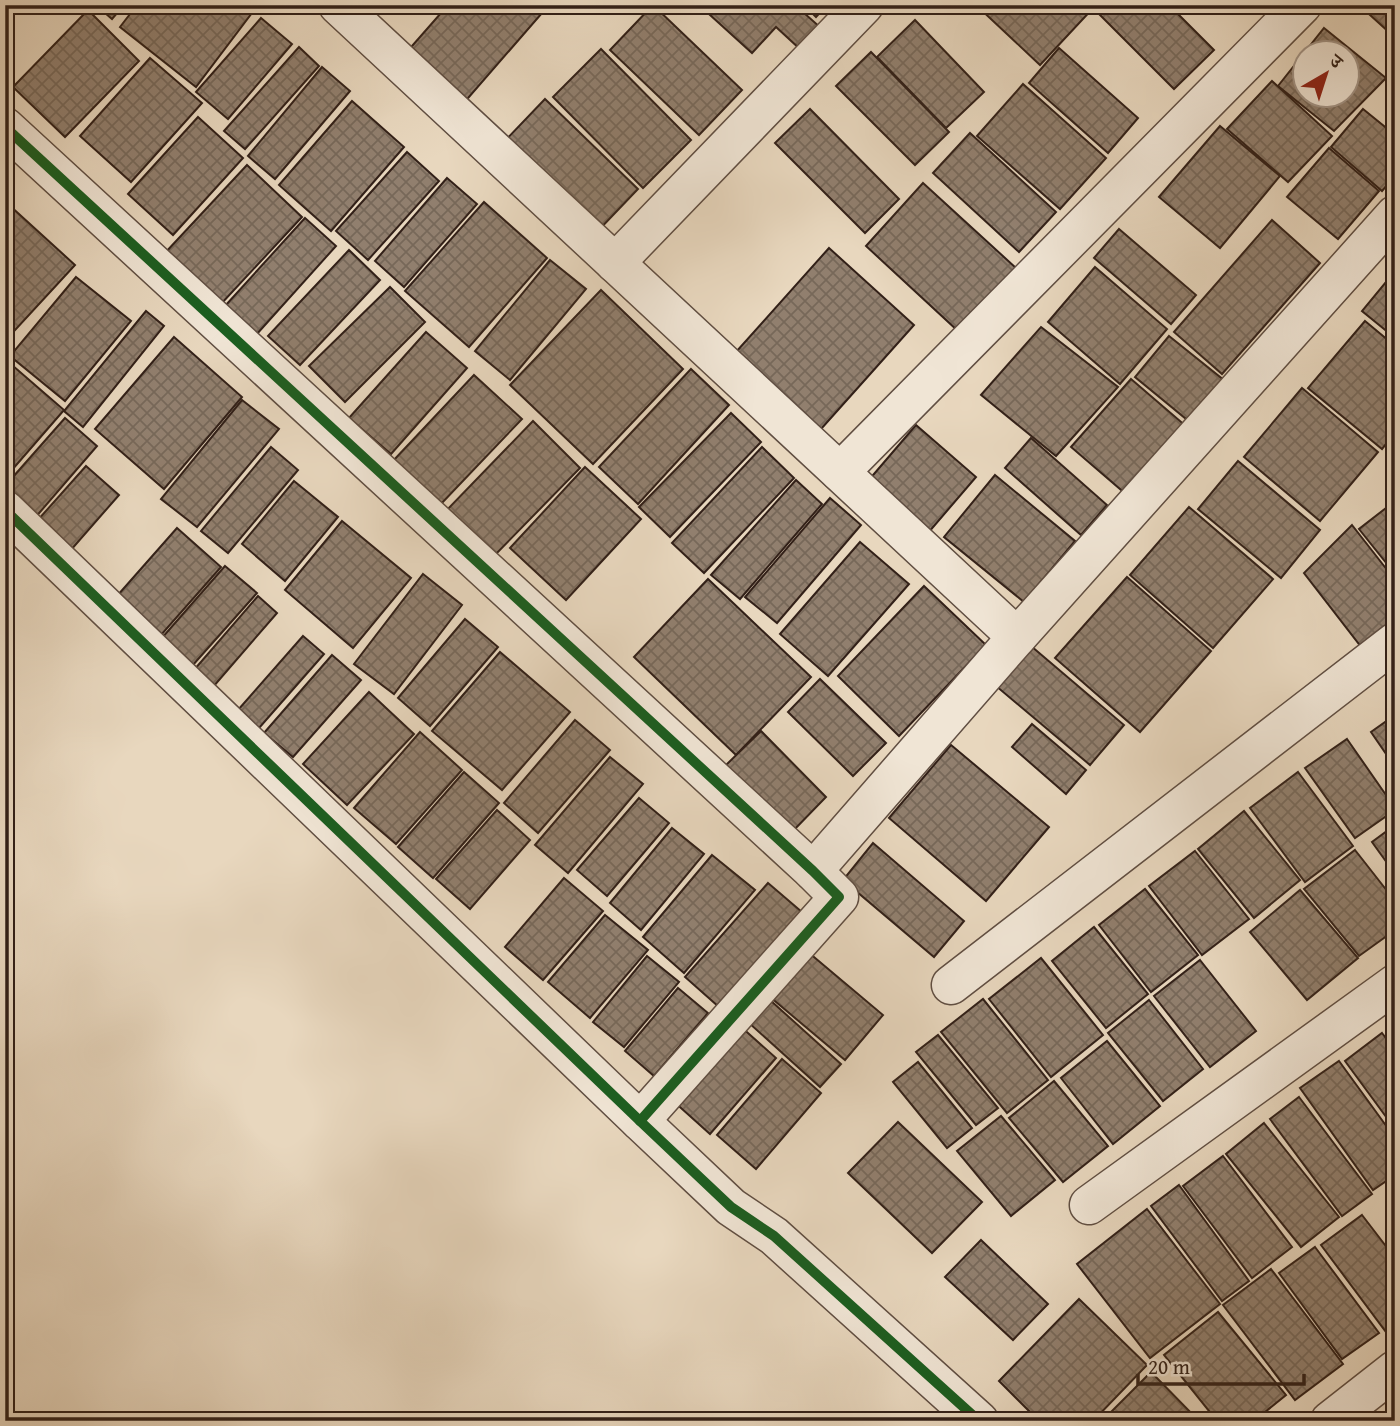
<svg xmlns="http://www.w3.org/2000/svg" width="1400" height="1426" viewBox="0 0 1400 1426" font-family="'Gentium Book Plus','Noto Serif Devanagari',serif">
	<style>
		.building { fill: url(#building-cross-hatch); stroke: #322018; stroke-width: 2; fill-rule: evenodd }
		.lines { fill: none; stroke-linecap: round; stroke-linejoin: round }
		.minor-casing { stroke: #604e42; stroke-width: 41 }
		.minor { stroke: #f0e5d5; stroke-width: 38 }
		.cycleway-casing { stroke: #f0e5d5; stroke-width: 15 }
		.cycleway { stroke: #1b5e20; stroke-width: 10 }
	</style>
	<defs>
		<pattern id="building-cross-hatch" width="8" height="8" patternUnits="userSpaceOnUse" patternTransform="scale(1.75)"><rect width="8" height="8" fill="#917f6e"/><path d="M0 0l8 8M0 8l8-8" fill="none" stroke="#776859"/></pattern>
	</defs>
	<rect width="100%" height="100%" fill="#e8d7be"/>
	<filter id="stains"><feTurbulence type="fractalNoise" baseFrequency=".00286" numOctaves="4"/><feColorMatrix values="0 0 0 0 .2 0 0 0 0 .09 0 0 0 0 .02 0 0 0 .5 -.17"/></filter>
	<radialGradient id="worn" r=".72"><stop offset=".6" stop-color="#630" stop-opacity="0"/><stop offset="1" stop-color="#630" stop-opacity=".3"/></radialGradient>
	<!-- building -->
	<g class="building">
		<polygon points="96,5 124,5 112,19"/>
		<polygon points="137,5 258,5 196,87 120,27"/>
		<polygon points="448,5 549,5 462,105 405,54"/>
		<polygon points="653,5 742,90 699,135 610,50"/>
		<polygon points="699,5 795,5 821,28 801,50 776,27 752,53"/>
		<polygon points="804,5 827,5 816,17"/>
		<polygon points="976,5 1096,5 1040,65"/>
		<polygon points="1102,5 1169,5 1214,50 1174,89 1096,11"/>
		<polygon points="1359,5 1395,5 1395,29 1391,34"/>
		<polygon points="88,10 139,61 65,137 13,87"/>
		<polygon points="261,18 292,44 228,119 196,92"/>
		<polygon points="915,20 984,92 946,128 877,57"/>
		<path d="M1324 28 1386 78 1334 131 1278 86ZM1306 52H1348V94H1306Z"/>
		<polygon points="299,47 319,66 245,149 224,131"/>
		<polygon points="1059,48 1138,118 1108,153 1029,83"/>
		<polygon points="601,49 691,140 643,188 553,97"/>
		<polygon points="871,52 949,132 915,165 836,86"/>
		<polygon points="150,58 202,103 131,182 80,136"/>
		<polygon points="322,67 350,91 275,179 248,156"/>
		<polygon points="1272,81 1332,136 1288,182 1227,129"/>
		<polygon points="1023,84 1106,158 1060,209 977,136"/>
		<polygon points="545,99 638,189 593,236 500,146"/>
		<polygon points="352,101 404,147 331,231 279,185"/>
		<polygon points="810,109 899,199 865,233 775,143"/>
		<polygon points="1363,109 1395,135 1395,176 1382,191 1331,147"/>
		<polygon points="198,117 243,158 173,235 128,194"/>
		<polygon points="1220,126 1280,176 1220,248 1159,197"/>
		<polygon points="970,133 1056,212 1019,252 933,173"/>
		<polygon points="1329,148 1379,191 1338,239 1287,197"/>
		<polygon points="407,152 439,181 368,260 336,231"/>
		<polygon points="247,165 302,217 220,305 164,254"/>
		<polygon points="447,178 477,204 404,287 375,261"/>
		<polygon points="923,183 1016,268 958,331 866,246"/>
		<polygon points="484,202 547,258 469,347 405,291"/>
		<polygon points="8,204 75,265 5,341 5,207"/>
		<polygon points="305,218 336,246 256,335 225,306"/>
		<polygon points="1272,220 1320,263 1222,374 1174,332"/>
		<polygon points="1119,229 1196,295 1171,324 1094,258"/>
		<polygon points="829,248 914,325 821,429 736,352"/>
		<polygon points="349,250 380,280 300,365 268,336"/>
		<polygon points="550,260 586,289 510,380 475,351"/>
		<polygon points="1095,267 1167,329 1120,384 1048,322"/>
		<polygon points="1395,271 1395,338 1362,311"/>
		<polygon points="76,277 131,321 65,401 10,356"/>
		<polygon points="390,287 425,322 345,402 309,366"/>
		<polygon points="601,290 683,369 593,464 510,385"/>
		<polygon points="146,311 164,326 83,427 64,411"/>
		<polygon points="1365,321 1395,346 1395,433 1382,449 1308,388"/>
		<polygon points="1041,327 1118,387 1056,456 981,395"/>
		<polygon points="426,332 467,368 391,454 349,418"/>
		<polygon points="1169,336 1225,381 1191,423 1135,377"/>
		<polygon points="174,337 242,397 164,489 95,429"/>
		<polygon points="5,359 64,410 5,478"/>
		<polygon points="691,369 729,405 638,504 599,467"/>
		<polygon points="474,375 522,419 439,506 392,462"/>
		<polygon points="1131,379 1187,427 1127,495 1071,447"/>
		<polygon points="1302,388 1378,452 1320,521 1244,457"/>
		<polygon points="242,400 279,429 197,527 161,499"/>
		<polygon points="731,413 761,442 670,537 639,507"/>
		<polygon points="65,418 97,446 34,519 5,494 5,486"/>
		<polygon points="533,421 580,468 491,559 444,513"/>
		<polygon points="916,425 976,477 928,533 868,481"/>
		<polygon points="1031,438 1107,505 1081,535 1005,468"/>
		<polygon points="271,447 298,470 228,553 201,531"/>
		<polygon points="762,447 794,478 704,573 672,543"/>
		<polygon points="1238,461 1320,530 1281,578 1198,509"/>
		<polygon points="86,466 119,495 70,551 37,521"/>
		<polygon points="585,467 641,519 566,600 510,548"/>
		<polygon points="995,475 1075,541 1024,602 944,537"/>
		<polygon points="796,480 822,504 740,599 711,575"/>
		<polygon points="294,481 338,517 285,581 242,544"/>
		<polygon points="830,498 861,525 777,623 745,597"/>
		<polygon points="1395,501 1395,574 1359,529"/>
		<polygon points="1189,507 1273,579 1213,648 1130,575"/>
		<polygon points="342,521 411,578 353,648 285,590"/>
		<polygon points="1352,525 1395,580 1395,622 1362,648 1304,573"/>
		<polygon points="177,528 221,567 161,635 117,596"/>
		<polygon points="860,542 909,584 828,676 780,634"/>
		<polygon points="225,566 257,593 192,666 161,639"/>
		<polygon points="423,574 462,605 394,694 354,664"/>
		<polygon points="1127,577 1211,651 1140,732 1055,658"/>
		<polygon points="708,579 811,677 736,755 634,657"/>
		<polygon points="924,586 986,645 899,736 838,676"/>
		<polygon points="258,596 277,613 213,687 194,670"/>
		<polygon points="465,619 498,647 430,726 398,698"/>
		<polygon points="303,636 324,654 259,728 238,710"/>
		<polygon points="1031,646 1124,725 1090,765 996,686"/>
		<polygon points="500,652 570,712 502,790 432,731"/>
		<polygon points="332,655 361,680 293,757 264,733"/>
		<polygon points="820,679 886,743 853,776 788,712"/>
		<polygon points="369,692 414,734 347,805 303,764"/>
		<polygon points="1395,715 1395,767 1371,732"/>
		<polygon points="575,720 610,750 538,833 504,803"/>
		<polygon points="1032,724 1086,770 1066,794 1012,747"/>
		<polygon points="761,731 826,797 790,834 724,767"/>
		<polygon points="420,732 462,770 396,844 354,808"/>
		<polygon points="1347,739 1395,808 1395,810 1355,838 1305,768"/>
		<polygon points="951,745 1049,827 986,901 889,818"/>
		<polygon points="610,757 643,784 568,873 535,845"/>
		<polygon points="464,772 499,803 433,878 398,847"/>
		<polygon points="1298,772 1353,846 1305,882 1250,808"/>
		<polygon points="639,798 669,823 607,896 577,870"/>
		<polygon points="497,810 530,840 470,909 436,879"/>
		<polygon points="1244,811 1300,880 1254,918 1198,849"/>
		<polygon points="1395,825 1395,874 1372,842"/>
		<polygon points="672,828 704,854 641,930 610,903"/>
		<polygon points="873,843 964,921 934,957 843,880"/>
		<polygon points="1355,850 1395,901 1395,930 1359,956 1304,889"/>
		<polygon points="1195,851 1249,919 1202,955 1149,886"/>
		<polygon points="712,855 755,890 684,973 643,937"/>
		<polygon points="564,878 603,911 543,980 505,947"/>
		<polygon points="768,883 802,912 719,1007 685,977"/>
		<polygon points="1145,889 1198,955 1151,992 1099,925"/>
		<polygon points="1300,890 1358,958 1307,1000 1250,932"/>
		<polygon points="605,915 648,950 590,1018 548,982"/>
		<polygon points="1094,927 1148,994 1106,1028 1052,961"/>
		<polygon points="808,952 883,1015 845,1060 770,997"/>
		<polygon points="647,956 679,982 624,1047 593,1022"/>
		<polygon points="1041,958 1103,1035 1051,1077 989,999"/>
		<polygon points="1200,960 1256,1031 1210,1067 1154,996"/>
		<polygon points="678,988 708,1013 654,1076 625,1051"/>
		<polygon points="983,999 1048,1080 1007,1113 941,1032"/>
		<polygon points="770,1000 841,1064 820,1087 749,1023"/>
		<polygon points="1149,1000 1203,1069 1163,1101 1108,1033"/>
		<polygon points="739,1025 776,1058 710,1134 672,1100"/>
		<polygon points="1382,1033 1395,1050 1395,1129 1345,1061"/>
		<polygon points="938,1035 998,1108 976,1125 916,1052"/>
		<polygon points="1107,1041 1160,1106 1113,1144 1061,1078"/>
		<polygon points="782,1059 821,1093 756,1169 717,1135"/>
		<polygon points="1339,1061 1395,1138 1395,1175 1373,1190 1300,1088"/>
		<polygon points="918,1062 972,1128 947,1148 893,1082"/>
		<polygon points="1054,1081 1108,1146 1063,1182 1009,1118"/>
		<polygon points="1299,1097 1372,1194 1342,1216 1270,1119"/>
		<polygon points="1001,1116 1055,1180 1011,1216 957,1151"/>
		<polygon points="898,1122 982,1202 932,1253 848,1173"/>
		<polygon points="1264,1123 1339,1217 1301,1247 1226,1154"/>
		<polygon points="1223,1156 1292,1247 1252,1278 1183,1186"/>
		<polygon points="1179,1185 1249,1281 1222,1301 1151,1206"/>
		<polygon points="1147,1209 1220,1304 1150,1358 1077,1264"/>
		<polygon points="1362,1215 1395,1258 1395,1325 1386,1332 1321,1245"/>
		<polygon points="981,1240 1048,1304 1013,1340 945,1277"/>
		<polygon points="1315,1247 1379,1333 1342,1359 1279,1273"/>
		<polygon points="1271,1269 1343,1364 1295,1400 1223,1305"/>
		<polygon points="1079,1299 1147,1365 1093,1421 1039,1421 999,1381"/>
		<polygon points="1218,1312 1286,1395 1254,1421 1217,1421 1164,1355"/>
		<polygon points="1151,1372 1199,1421 1102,1421"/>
	</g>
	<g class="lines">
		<!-- minor casing -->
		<g class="minor-casing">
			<g id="minor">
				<polyline points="338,5 1017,637"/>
				<polyline points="5,127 813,871 839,897 640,1121"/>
				<polyline points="615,263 864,5"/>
				<polyline points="840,472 1302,5"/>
				<polyline points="5,510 640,1121 731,1207 774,1236 979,1421"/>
				<polyline points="813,871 1017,637 1395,215"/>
				<polyline points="951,985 1395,642"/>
				<polyline points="1089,1205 1395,984"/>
				<polyline points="1330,1421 1395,1370"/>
			</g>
		</g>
		<!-- minor -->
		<use href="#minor" class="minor"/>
		<!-- cycleway casing -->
		<g class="cycleway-casing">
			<g id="cycleway">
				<polyline points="5,127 813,871 839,897 640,1121"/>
				<polyline points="5,510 640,1121 731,1207 774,1236 979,1421"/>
			</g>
		</g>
		<!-- cycleway -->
		<use href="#cycleway" class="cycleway"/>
	</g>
	<!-- margin -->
	<rect width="1400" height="1426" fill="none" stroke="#e8d7be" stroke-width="28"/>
	<rect x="7" y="7" width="1386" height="1412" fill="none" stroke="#322018" stroke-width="3.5"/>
	<rect x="14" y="14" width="1372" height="1398" fill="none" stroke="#322018" stroke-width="2"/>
	<!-- north arrow -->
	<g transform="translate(1326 74) rotate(39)"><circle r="33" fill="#f0e5d5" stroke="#a49689" stroke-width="2"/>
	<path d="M0-5L12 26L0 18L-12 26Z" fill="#8f2418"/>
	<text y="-10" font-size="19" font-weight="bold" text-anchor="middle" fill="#322018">उ</text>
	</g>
	<!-- scale -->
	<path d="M1138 1374v10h166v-10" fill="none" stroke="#322018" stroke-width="3.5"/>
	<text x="1148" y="1374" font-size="21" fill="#322018" stroke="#f0e5d5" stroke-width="5" paint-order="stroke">20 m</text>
	<rect width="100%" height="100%" filter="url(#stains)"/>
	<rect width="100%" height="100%" fill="url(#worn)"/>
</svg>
